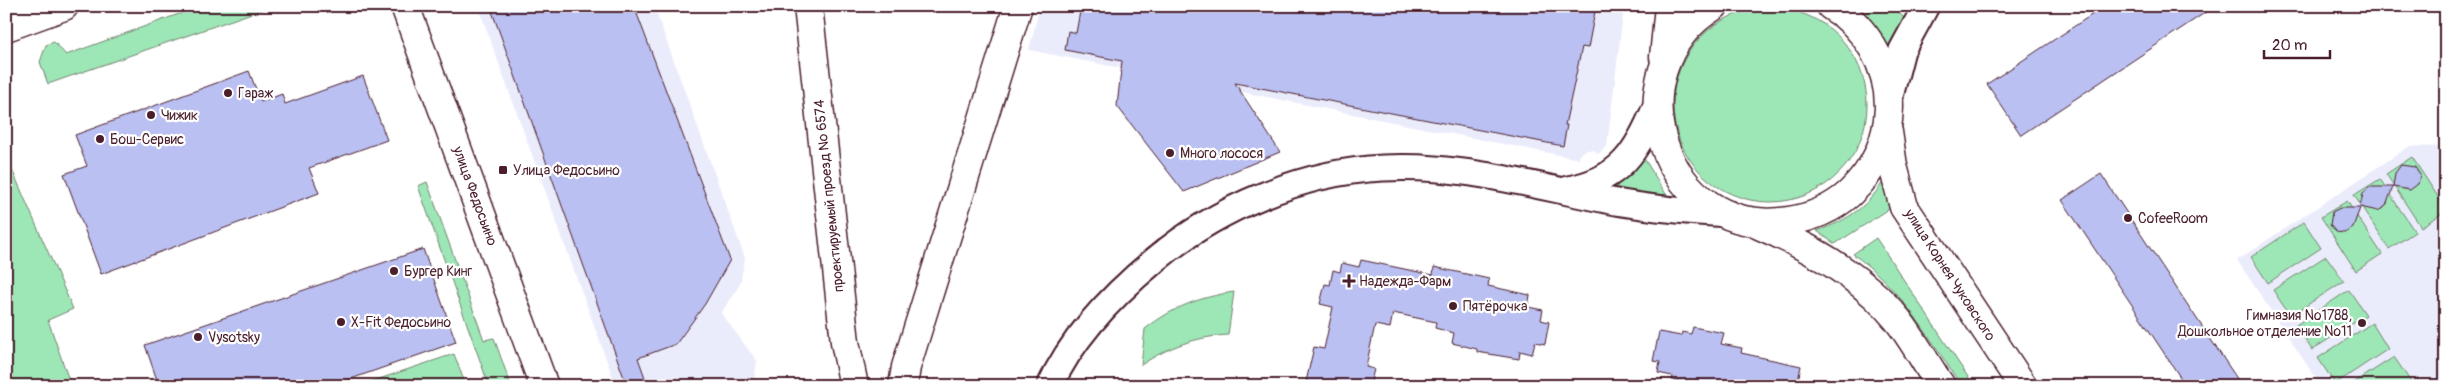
<svg xmlns="http://www.w3.org/2000/svg" width="2452" height="392" viewBox="0 0 2452 392" font-family="Pangolin,sans-serif">
	<style>
		.built { fill: #ebecfb }
		.green { fill: #9de7b6; stroke: #748370 }
		.building { fill: #bbc0f2; stroke: #4a1f2b }
		.lines { fill: none; stroke-linecap: round; stroke-linejoin: round }
		.street-casing { stroke: #4a1f2b; stroke-width: 29 }
		.secondary-casing { stroke: #4a1f2b; stroke-width: 31 }
		.street { stroke: #fff; stroke-width: 25 }
		.secondary { stroke: #fff; stroke-width: 28 }
		.poi-dot { fill: #4a1f2b; stroke: #fff; stroke-width: 2 }
		.labels { text-anchor: middle; dominant-baseline: central; stroke-width: 4.5; stroke-linejoin: round; paint-order: stroke }
		.poi-label { font-size: 14px; fill: #4a1f2b; stroke: #fff; text-anchor: start }
		.street-label { font-size: 14px; fill: #4a1f2b; stroke: #fff }
	</style>
	<rect width="100%" height="100%" fill="#fff"/>
	<filter id="ink" filterUnits="userSpaceOnUse"><feTurbulence type="fractalNoise" baseFrequency=".02" numOctaves="2"/><feDisplacementMap in="SourceGraphic" scale="10" xChannelSelector="R" yChannelSelector="G"/><feConvolveMatrix kernelMatrix="1 2 1 2 8 2 1 2 1" color-interpolation-filters="sRGB"/></filter>
	<g filter="url(#ink)">
		<!-- built -->
		<g class="built">
			<polygon points="478,6 654,6 745,258 740,284 721,313 757,361 753,386 616,386"/>
			<polygon points="1040,6 1624,6 1607,146 1598,154 1594,150 1586,150 1580,154 1579,159 1029,50"/>
			<polygon points="2410,146 2446,147 2446,386 2321,386 2237,260"/>
		</g>
		<!-- green -->
		<g class="green">
			<polygon points="201,6 272,6 48,84 40,62 46,45 54,42 66,55"/>
			<polygon points="1893,6 1905,19 1889,46 1863,13"/>
			<circle cx="1770" cy="105" r="97"/>
			<polygon points="1642,155 1669,199 1614,190"/>
			<polygon points="6,156 73,309 48,320 71,386 6,386"/>
			<polygon points="2412,157 2446,209 2446,211 2421,227 2386,174"/>
			<path d="M1886 177 1897 204 1835 244 1817 231C1849 220 1869 206 1886 177Z"/>
			<polygon points="2380,179 2415,232 2389,249 2354,195"/>
			<polygon points="427,182 484,340 494,338 511,386 489,386 418,186"/>
			<polygon points="2347,201 2382,254 2356,271 2321,217"/>
			<polygon points="2304,222 2321,248 2268,283 2251,257"/>
			<path d="M1876 238 1974 386H1961C1929 336 1901 289 1853 254Z"/>
			<polygon points="2326,256 2344,281 2290,316 2273,290"/>
			<polygon points="2349,290 2366,315 2312,350 2296,325"/>
			<path d="M1234 292 1228 335C1195 337 1168 347 1141 365L1145 329C1173 307 1200 297 1234 292Z"/>
			<polygon points="2372,323 2388,349 2335,384 2318,358"/>
			<polygon points="454,354 466,386 358,386"/>
			<polygon points="2394,357 2411,382 2406,386 2349,386"/>
		</g>
		<!-- building -->
		<g class="building">
			<polygon points="490,6 634,6 730,260 705,304 676,344 638,358 648,386 627,386"/>
			<polygon points="1081,6 1273,6 1302,12 1302,6 1596,6 1588,48 1582,47 1565,125 1567,125 1563,146 1235,83 1280,152 1184,192 1117,106 1122,61 1065,50 1068,31 1076,33"/>
			<polygon points="2105,6 2215,6 2021,135 1987,84"/>
			<polygon points="249,71 261,102 282,94 285,104 363,76 387,140 309,168 319,193 101,274 64,174 87,166 75,135"/>
			<polygon points="2401,165 2415,167 2420,175 2418,184 2410,190 2393,187 2386,206 2378,211 2360,207 2363,194 2369,187 2393,187 2395,173"/>
			<polygon points="2101,174 2191,310 2242,386 2186,386 2062,200"/>
			<polygon points="2340,208 2360,208 2353,227 2345,233 2336,232 2330,225 2332,212"/>
			<polygon points="423,249 456,342 331,386 159,386 145,345"/>
			<polygon points="1361,260 1433,275 1434,267 1489,279 1488,286 1530,295 1528,307 1543,310 1541,320 1549,322 1545,344 1535,342 1532,354 1520,351 1519,359 1477,352 1477,349 1452,343 1454,333 1435,328 1436,322 1393,313 1390,328 1375,325 1366,367 1374,369 1370,386 1305,386 1314,347 1324,349 1333,307 1320,304 1325,284 1330,285 1333,270 1340,272 1342,263 1359,267"/>
			<polygon points="1693,327 1724,333 1721,344 1742,348 1741,353 1801,366 1797,386 1682,386 1683,382 1671,380 1672,376 1658,373 1660,362 1653,361 1659,332 1681,336 1682,332 1691,334"/>
		</g>
		<g class="lines">
			<!-- street casing -->
			<g class="street-casing">
				<g id="street">
					<polyline points="1889,100 1902,50 1926,6"/>
					<path d="M1568 189C1620 180 1637 152 1656 106"/>
					<path d="M1050 386C1072 337 1114 294 1155 260 1217 208 1302 172 1383 168 1463 163 1544 189 1622 203 1657 209 1693 212 1729 214"/>
				</g>
			</g>
			<!-- secondary casing -->
			<g class="secondary-casing">
				<g id="secondary">
					<polyline points="405,6 544,386"/>
					<polyline points="808,6 845,342 854,386"/>
					<path d="M1714 6C1607 71 1664 241 1788 221 1810 218 1832 209 1849 194 1874 171 1888 141 1889 107 1889 66 1866 26 1831 6"/>
					<polyline points="6,27 64,6"/>
					<polyline points="1664,57 1669,6"/>
					<polyline points="1888,132 1893,166 1904,207 2023,386"/>
					<path d="M1759 225C1808 246 1862 276 1897 319 1913 339 1926 364 1941 386"/>
					<polyline points="903,386 906,367 1018,6"/>
				</g>
			</g>
			<!-- street -->
			<use href="#street" class="street"/>
			<!-- secondary -->
			<use href="#secondary" class="secondary"/>
		</g>
	</g>
	<!-- markers -->
	<g class="poi-dot">
		<circle cx="228" cy="93" r="5"/>
		<circle cx="151" cy="115" r="5"/>
		<circle cx="100" cy="139" r="5"/>
		<circle cx="1170" cy="153" r="5"/>
		<rect x="498" y="165" width="10" height="10" rx="2.5"/>
		<circle cx="2128" cy="218" r="5"/>
		<circle cx="394" cy="271" r="5"/>
		<path d="M1346.5 273.5h5v5h5v5h-5v5h-5v-5h-5v-5h5z"/>
		<circle cx="1453" cy="306" r="5"/>
		<circle cx="341" cy="322" r="5"/>
		<circle cx="2362" cy="323" r="5"/>
		<circle cx="198" cy="337" r="5"/>
	</g>
	<g class="labels">
		<!-- poi labels -->
		<g class="poi-label">
			<text x="238" y="93">Гараж</text>
			<text x="161" y="115">Чижик</text>
			<text x="110" y="139">Бош-Сервис</text>
			<text x="1180" y="153">Много лосося</text>
			<text x="513" y="170">Улица Федосьино</text>
			<text x="2138" y="218">CofeeRoom</text>
			<text x="404" y="271">Бургер Кинг</text>
			<text x="1359" y="281">Надежда-Фарм</text>
			<text x="1463" y="306">Пятёрочка</text>
			<text x="2352" y="315" text-anchor="end">Гимназия №1788,<tspan x="2352" dy="16">Дошкольное отделение №11</tspan></text>
			<text x="351" y="322">X-Fit Федосьино</text>
			<text x="208" y="337">Vysotsky</text>
		</g>
		<!-- street labels -->
		<g class="street-label">
			<text transform="translate(475 196) rotate(70)">улица Федосьино</text>
			<text transform="translate(829 196) rotate(-96)">проектируемый проезд № 6574</text>
			<text transform="translate(1950 275) rotate(57)">улица Корнея Чуковского</text>
		</g>
	</g>
	<!-- margin -->
	<rect width="2452" height="392" fill="none" stroke="#fff" stroke-width="25"/>
	<rect x="12" y="12" width="2427" height="367" fill="none" stroke="#4a1f2b" stroke-width="2" filter="url(#ink)"/>
	<!-- scale -->
	<path d="M2264 50v8h66v-8" fill="none" stroke="#4a1f2b" stroke-width="2.5"/>
	<text x="2272" y="50" font-size="15" fill="#4a1f2b" stroke="#ffffff" stroke-width="4" paint-order="stroke">20 m</text>
</svg>
